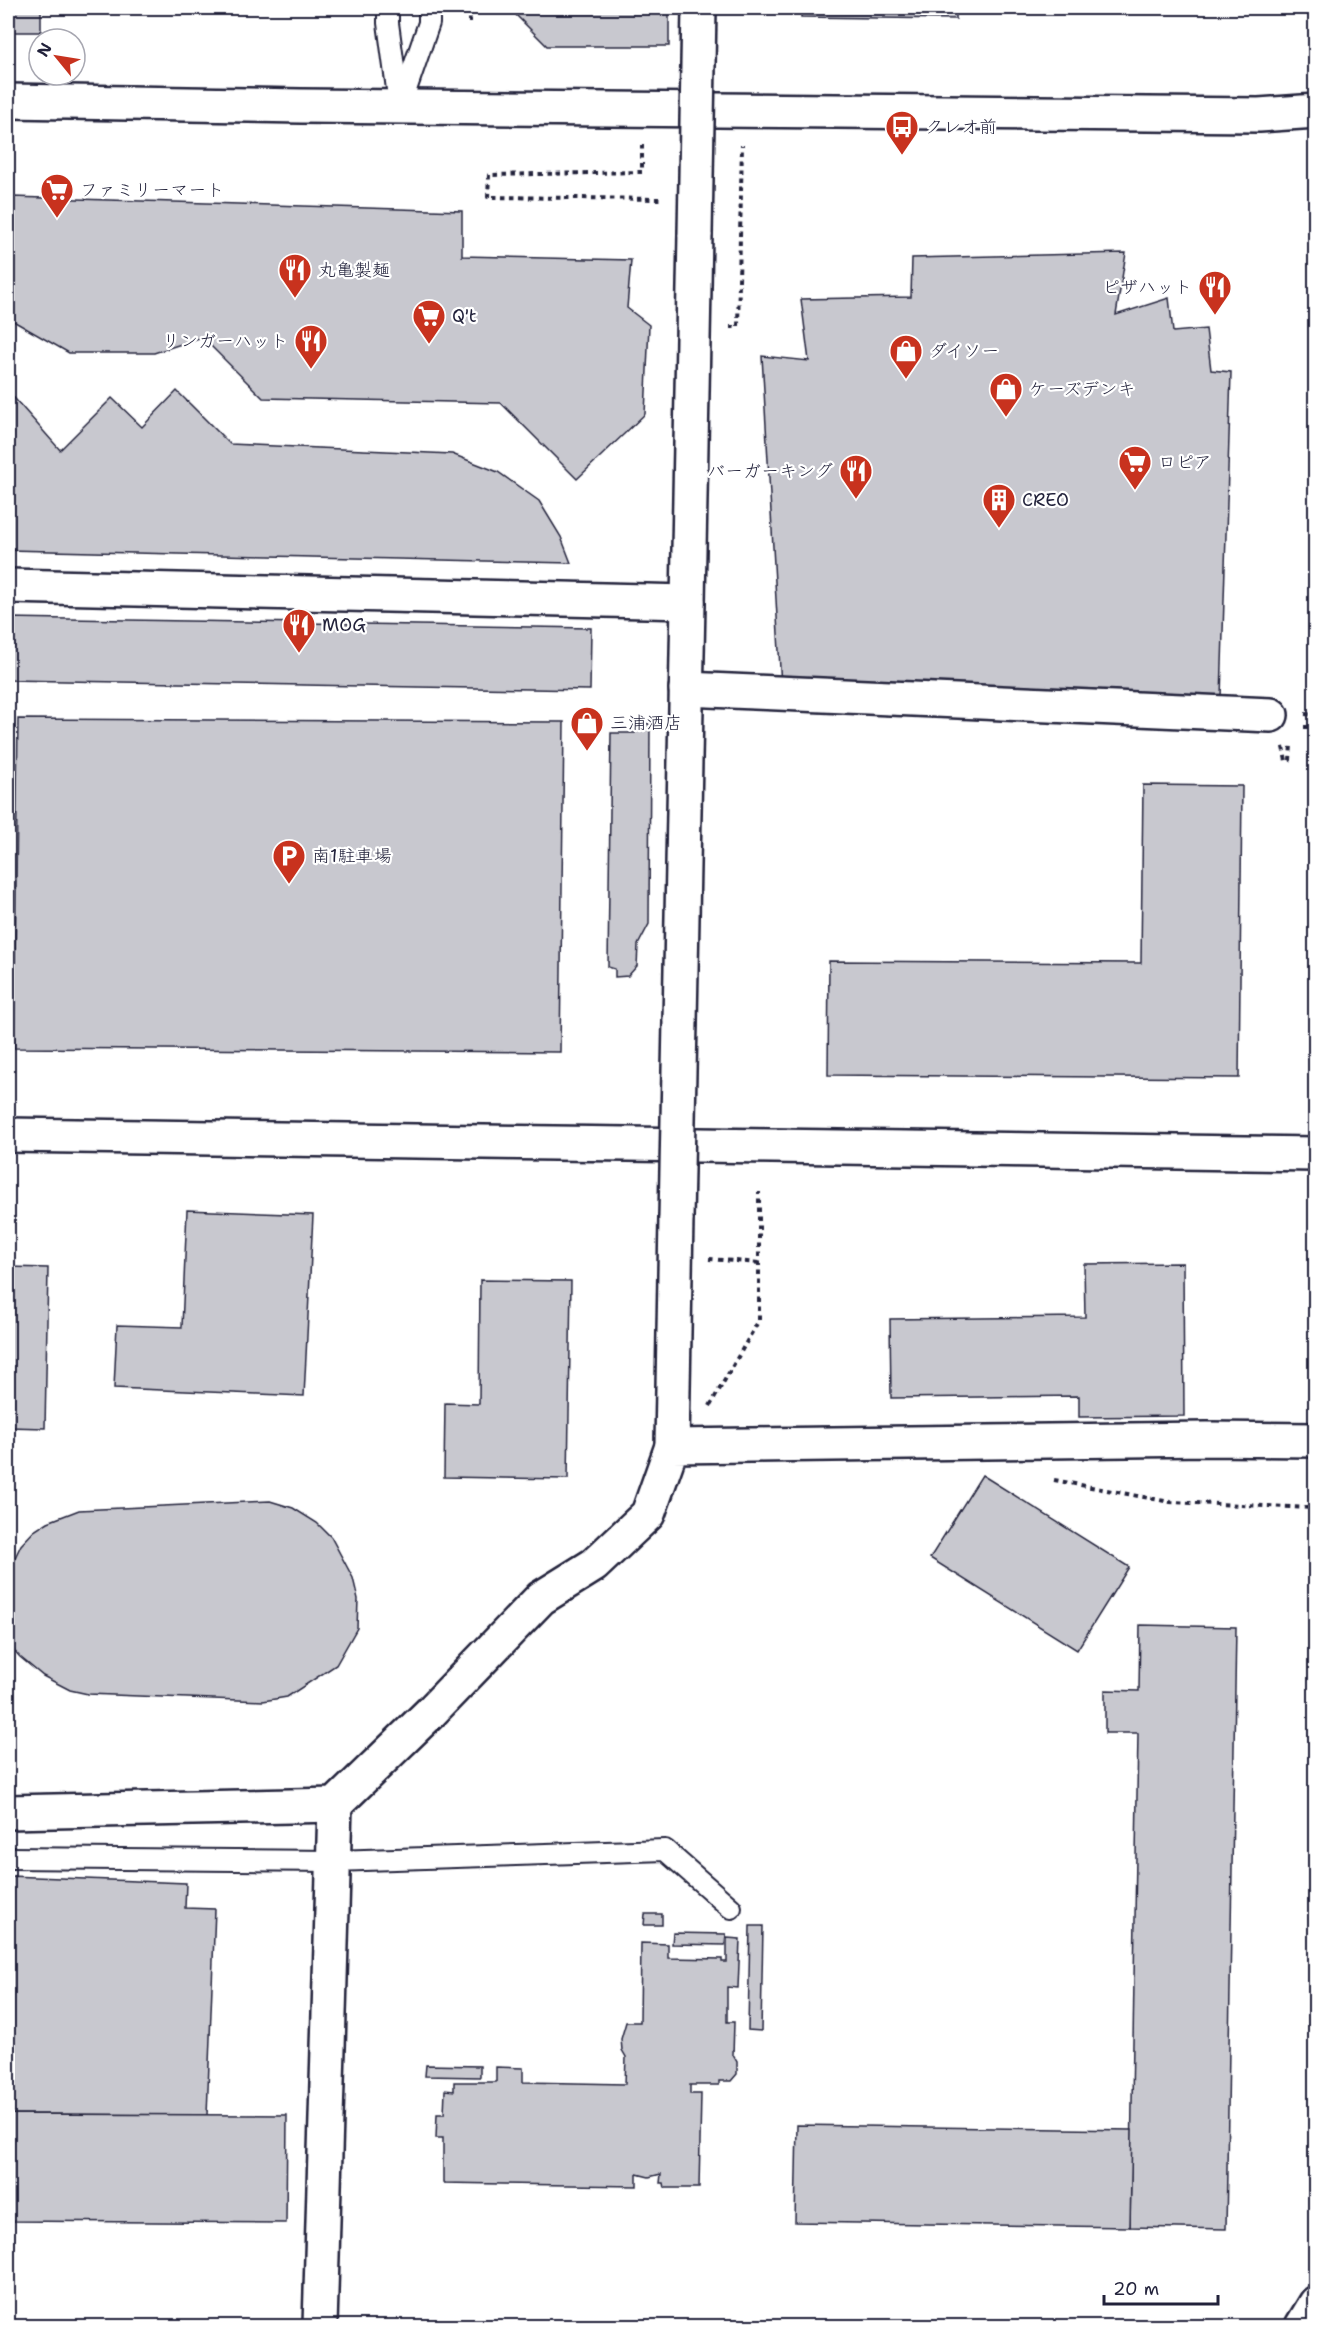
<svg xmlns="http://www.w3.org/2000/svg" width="1323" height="2334" viewBox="0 0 1323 2334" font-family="'Shantell Sans','Klee One',sans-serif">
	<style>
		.building { fill: #c8c8cf; stroke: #22223b; stroke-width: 1.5 }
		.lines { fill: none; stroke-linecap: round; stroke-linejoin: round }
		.lane-casing { stroke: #22223b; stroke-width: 24 }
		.street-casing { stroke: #22223b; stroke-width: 38 }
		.secondary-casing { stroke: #22223b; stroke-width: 38 }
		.path { stroke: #22223b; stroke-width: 4; stroke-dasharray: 4.5 4.5; stroke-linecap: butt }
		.lane { stroke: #fff; stroke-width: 20 }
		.street { stroke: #fff; stroke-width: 33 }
		.secondary { stroke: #fff; stroke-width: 33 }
		.street-bridge-casing { stroke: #22223b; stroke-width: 38; stroke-linecap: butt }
		.street-bridge { stroke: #fff; stroke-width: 33 }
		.labels { text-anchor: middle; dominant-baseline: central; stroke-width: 4.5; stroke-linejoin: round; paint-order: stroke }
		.poi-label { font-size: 18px; fill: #22223b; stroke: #fff; text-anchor: start }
	</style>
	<rect width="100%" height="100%" fill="#fff"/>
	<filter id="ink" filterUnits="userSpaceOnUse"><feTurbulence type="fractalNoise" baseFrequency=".0167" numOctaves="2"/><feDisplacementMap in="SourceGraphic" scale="12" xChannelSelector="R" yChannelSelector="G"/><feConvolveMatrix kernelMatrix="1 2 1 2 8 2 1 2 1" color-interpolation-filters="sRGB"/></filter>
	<g filter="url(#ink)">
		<!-- building -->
		<g class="building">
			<rect x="8" y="8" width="33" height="24"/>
			<polygon points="509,8 669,8 669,46 547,46"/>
			<polygon points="801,8 956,8 956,19 801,17"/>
			<polygon points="12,197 462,211 462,256 631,260 627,308 649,325 645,414 577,479 501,403 263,398 202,337 154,353 69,353 8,318 8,201"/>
			<polygon points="1126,253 1116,315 1169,298 1173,332 1206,329 1211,370 1231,372 1221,697 781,686 762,356 809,361 801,299 911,297 912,258"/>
			<polygon points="8,391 60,450 112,398 142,427 177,391 230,444 452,454 498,472 539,501 561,537 571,563 8,550"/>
			<polygon points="8,618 591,628 590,690 8,680"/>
			<polygon points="18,719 564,722 560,1052 14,1048"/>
			<polygon points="636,723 650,724 649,924 638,945 637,966 628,976 615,977 615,969 608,967 611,733 635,733"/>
			<polygon points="1143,785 1242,786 1239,1078 828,1075 829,961 1141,963"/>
			<polygon points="187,1210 313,1215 304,1396 114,1388 117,1325 182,1327"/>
			<polygon points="1183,1263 1184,1416 1079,1417 1079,1396 891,1398 890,1319 1085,1317 1084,1264"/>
			<polygon points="8,1267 48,1268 45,1428 8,1427"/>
			<polygon points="480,1280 571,1281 568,1479 444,1477 445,1403 479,1404"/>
			<polygon points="982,1475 1129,1567 1077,1650 930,1558"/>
			<polygon points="270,1501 293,1508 317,1523 331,1537 353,1578 358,1599 357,1628 336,1665 287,1697 263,1701 88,1694 70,1690 43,1676 20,1657 8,1644 8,1572 21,1545 34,1531 48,1522 79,1510"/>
			<polygon points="1140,1625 1236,1627 1226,2229 1130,2227 1138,1733 1105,1733 1105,1690 1139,1691"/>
			<polygon points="9,1876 186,1883 185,1908 215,1909 207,2115 8,2114 8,1906"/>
			<polygon points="645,1914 662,1914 662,1925 644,1925"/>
			<polygon points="750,1926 763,1926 761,2031 748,2030"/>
			<polygon points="673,1933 726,1934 725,1945 672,1944"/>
			<polygon points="727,1938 740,1939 738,1988 727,1987 727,2022 734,2022 733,2055 737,2062 737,2074 731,2081 719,2081 719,2085 690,2085 690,2094 701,2094 699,2188 665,2188 664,2183 660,2183 661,2174 649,2177 637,2174 637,2186 443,2183 443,2138 436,2138 437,2114 444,2114 445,2090 454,2091 454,2082 496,2082 496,2067 523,2068 523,2082 625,2084 626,2057 622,2050 621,2039 626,2022 640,2022 641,1943 668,1944 668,1958 722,1959 722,1962 727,1962"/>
			<polygon points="426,2065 480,2066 480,2077 425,2076"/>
			<polygon points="8,2114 287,2115 286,2223 8,2221"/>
			<polygon points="797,2125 1132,2130 1130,2227 795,2222"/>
		</g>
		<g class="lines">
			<!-- lane casing -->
			<g class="lane-casing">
				<g id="lane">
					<polyline points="388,8 388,23 399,104"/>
					<polyline points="400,107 429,23 429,8"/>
					<polyline points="8,1858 334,1861 665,1850 731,1908"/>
				</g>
			</g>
			<!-- street casing -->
			<g class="street-casing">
				<g id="street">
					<polyline points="8,586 688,602"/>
					<polyline points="686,689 1271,715"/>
					<polyline points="680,1022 695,234"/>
					<polyline points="672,1446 676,1218"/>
					<polyline points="8,1812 335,1805 430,1713 541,1598 594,1565 648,1514 672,1446 1207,1439 1316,1440"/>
					<polyline points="320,2326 335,1805"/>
				</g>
			</g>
			<!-- secondary casing -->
			<g class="secondary-casing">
				<g id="secondary">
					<polyline points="8,101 301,106 1259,115 1316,111"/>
					<polyline points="8,1135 1316,1154"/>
					<polyline points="1302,2326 1316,2303"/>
				</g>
			</g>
			<!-- path -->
			<g class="path">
				<polyline points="470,23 470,8"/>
				<polyline points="642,145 642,172 489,175 488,197 661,199"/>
				<polyline points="730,327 738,327 742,145"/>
				<polyline points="1305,714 1316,715"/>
				<polyline points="1304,727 1316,727"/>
				<polyline points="1283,747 1286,761 1290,760 1291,744"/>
				<polyline points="709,1259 760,1263"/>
				<polyline points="710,1406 759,1320 759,1192"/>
				<polyline points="1054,1480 1170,1502 1313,1508"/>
			</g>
			<!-- lane -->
			<use href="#lane" class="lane"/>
			<!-- street -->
			<use href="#street" class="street"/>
			<!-- secondary -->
			<use href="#secondary" class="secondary"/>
			<!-- street-bridge casing -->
			<g class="street-bridge-casing">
				<g id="street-bridge">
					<polyline points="695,234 699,8"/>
					<polyline points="676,1218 680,1022"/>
				</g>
			</g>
			<!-- street-bridge -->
			<use href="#street-bridge" class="street-bridge"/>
		</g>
	</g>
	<!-- icons -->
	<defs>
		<g id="bus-pin" transform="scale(1.725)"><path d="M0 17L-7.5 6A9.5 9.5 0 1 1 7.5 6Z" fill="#c8321e" stroke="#fff"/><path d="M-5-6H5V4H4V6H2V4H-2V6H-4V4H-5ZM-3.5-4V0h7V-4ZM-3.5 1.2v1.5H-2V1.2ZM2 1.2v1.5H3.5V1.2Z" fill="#fff"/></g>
		<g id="supermarket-pin" transform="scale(1.725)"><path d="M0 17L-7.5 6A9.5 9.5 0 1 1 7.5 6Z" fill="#c8321e" stroke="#fff"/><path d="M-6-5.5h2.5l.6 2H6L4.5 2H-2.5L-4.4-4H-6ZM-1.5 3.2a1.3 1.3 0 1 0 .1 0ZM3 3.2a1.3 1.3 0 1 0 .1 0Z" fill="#fff"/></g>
		<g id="restaurant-pin" transform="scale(1.725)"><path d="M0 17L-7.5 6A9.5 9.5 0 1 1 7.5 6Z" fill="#c8321e" stroke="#fff"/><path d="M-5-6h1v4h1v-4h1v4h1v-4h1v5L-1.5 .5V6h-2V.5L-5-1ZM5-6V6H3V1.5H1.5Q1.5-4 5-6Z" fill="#fff"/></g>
		<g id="shop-pin" transform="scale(1.725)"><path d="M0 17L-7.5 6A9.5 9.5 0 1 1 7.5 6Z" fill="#c8321e" stroke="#fff"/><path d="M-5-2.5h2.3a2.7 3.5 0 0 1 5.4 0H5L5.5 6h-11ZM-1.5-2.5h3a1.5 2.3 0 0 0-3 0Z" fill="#fff"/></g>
		<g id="building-pin" transform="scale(1.725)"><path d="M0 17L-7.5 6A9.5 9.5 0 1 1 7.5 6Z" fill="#c8321e" stroke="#fff"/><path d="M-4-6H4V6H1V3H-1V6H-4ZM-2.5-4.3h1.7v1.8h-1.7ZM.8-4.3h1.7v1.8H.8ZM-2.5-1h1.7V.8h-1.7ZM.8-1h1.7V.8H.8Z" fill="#fff"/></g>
		<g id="parking-pin" transform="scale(1.725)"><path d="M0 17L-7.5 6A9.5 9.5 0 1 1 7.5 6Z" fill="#c8321e" stroke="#fff"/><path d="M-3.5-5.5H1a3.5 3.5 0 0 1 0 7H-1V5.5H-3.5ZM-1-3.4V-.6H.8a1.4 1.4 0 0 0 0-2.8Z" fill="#fff"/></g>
	</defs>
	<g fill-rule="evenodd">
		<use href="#bus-pin" x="902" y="127"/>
		<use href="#supermarket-pin" x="57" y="190"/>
		<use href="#restaurant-pin" x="295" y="270"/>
		<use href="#restaurant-pin" x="1215" y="287"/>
		<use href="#supermarket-pin" x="429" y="316"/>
		<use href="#restaurant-pin" x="311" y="341"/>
		<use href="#shop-pin" x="906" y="351"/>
		<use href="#shop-pin" x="1006" y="389"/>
		<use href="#supermarket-pin" x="1135" y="462"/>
		<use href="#restaurant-pin" x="856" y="471"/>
		<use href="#building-pin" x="999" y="500"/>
		<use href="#restaurant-pin" x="299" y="625"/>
		<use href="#shop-pin" x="587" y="723"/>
		<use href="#parking-pin" x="289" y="856"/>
	</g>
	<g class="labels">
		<!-- poi labels -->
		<g class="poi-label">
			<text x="925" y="127">クレオ前</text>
			<text x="80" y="190">ファミリーマート</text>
			<text x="318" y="270">丸亀製麺</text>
			<text x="1192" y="287" text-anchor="end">ピザハット</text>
			<text x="452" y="316">Q't</text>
			<text x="288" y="341" text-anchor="end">リンガーハット</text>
			<text x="929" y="351">ダイソー</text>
			<text x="1029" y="389">ケーズデンキ</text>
			<text x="1158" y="462">ロピア</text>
			<text x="833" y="471" text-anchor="end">バーガーキング</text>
			<text x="1022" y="500">CREO</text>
			<text x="322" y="625">MOG</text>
			<text x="610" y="723">三浦酒店</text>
			<text x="312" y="856">南1駐車場</text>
		</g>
	</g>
	<!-- margin -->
	<rect width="1323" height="2334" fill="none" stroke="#fff" stroke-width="30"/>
	<rect x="15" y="15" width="1293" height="2304" fill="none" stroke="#22223b" stroke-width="2" filter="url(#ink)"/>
	<!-- north arrow -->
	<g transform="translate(57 57) rotate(300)"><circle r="28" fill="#ffffff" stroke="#a7a7b1" stroke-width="1.5"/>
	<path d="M0-4.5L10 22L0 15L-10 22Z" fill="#c8321e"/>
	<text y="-9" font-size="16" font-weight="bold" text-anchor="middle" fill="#22223b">N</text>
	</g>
	<!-- scale -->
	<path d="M1104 2295v9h114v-9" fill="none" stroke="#22223b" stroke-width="3"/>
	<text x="1113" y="2295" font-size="18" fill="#22223b" stroke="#ffffff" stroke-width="4.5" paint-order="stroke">20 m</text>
</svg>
